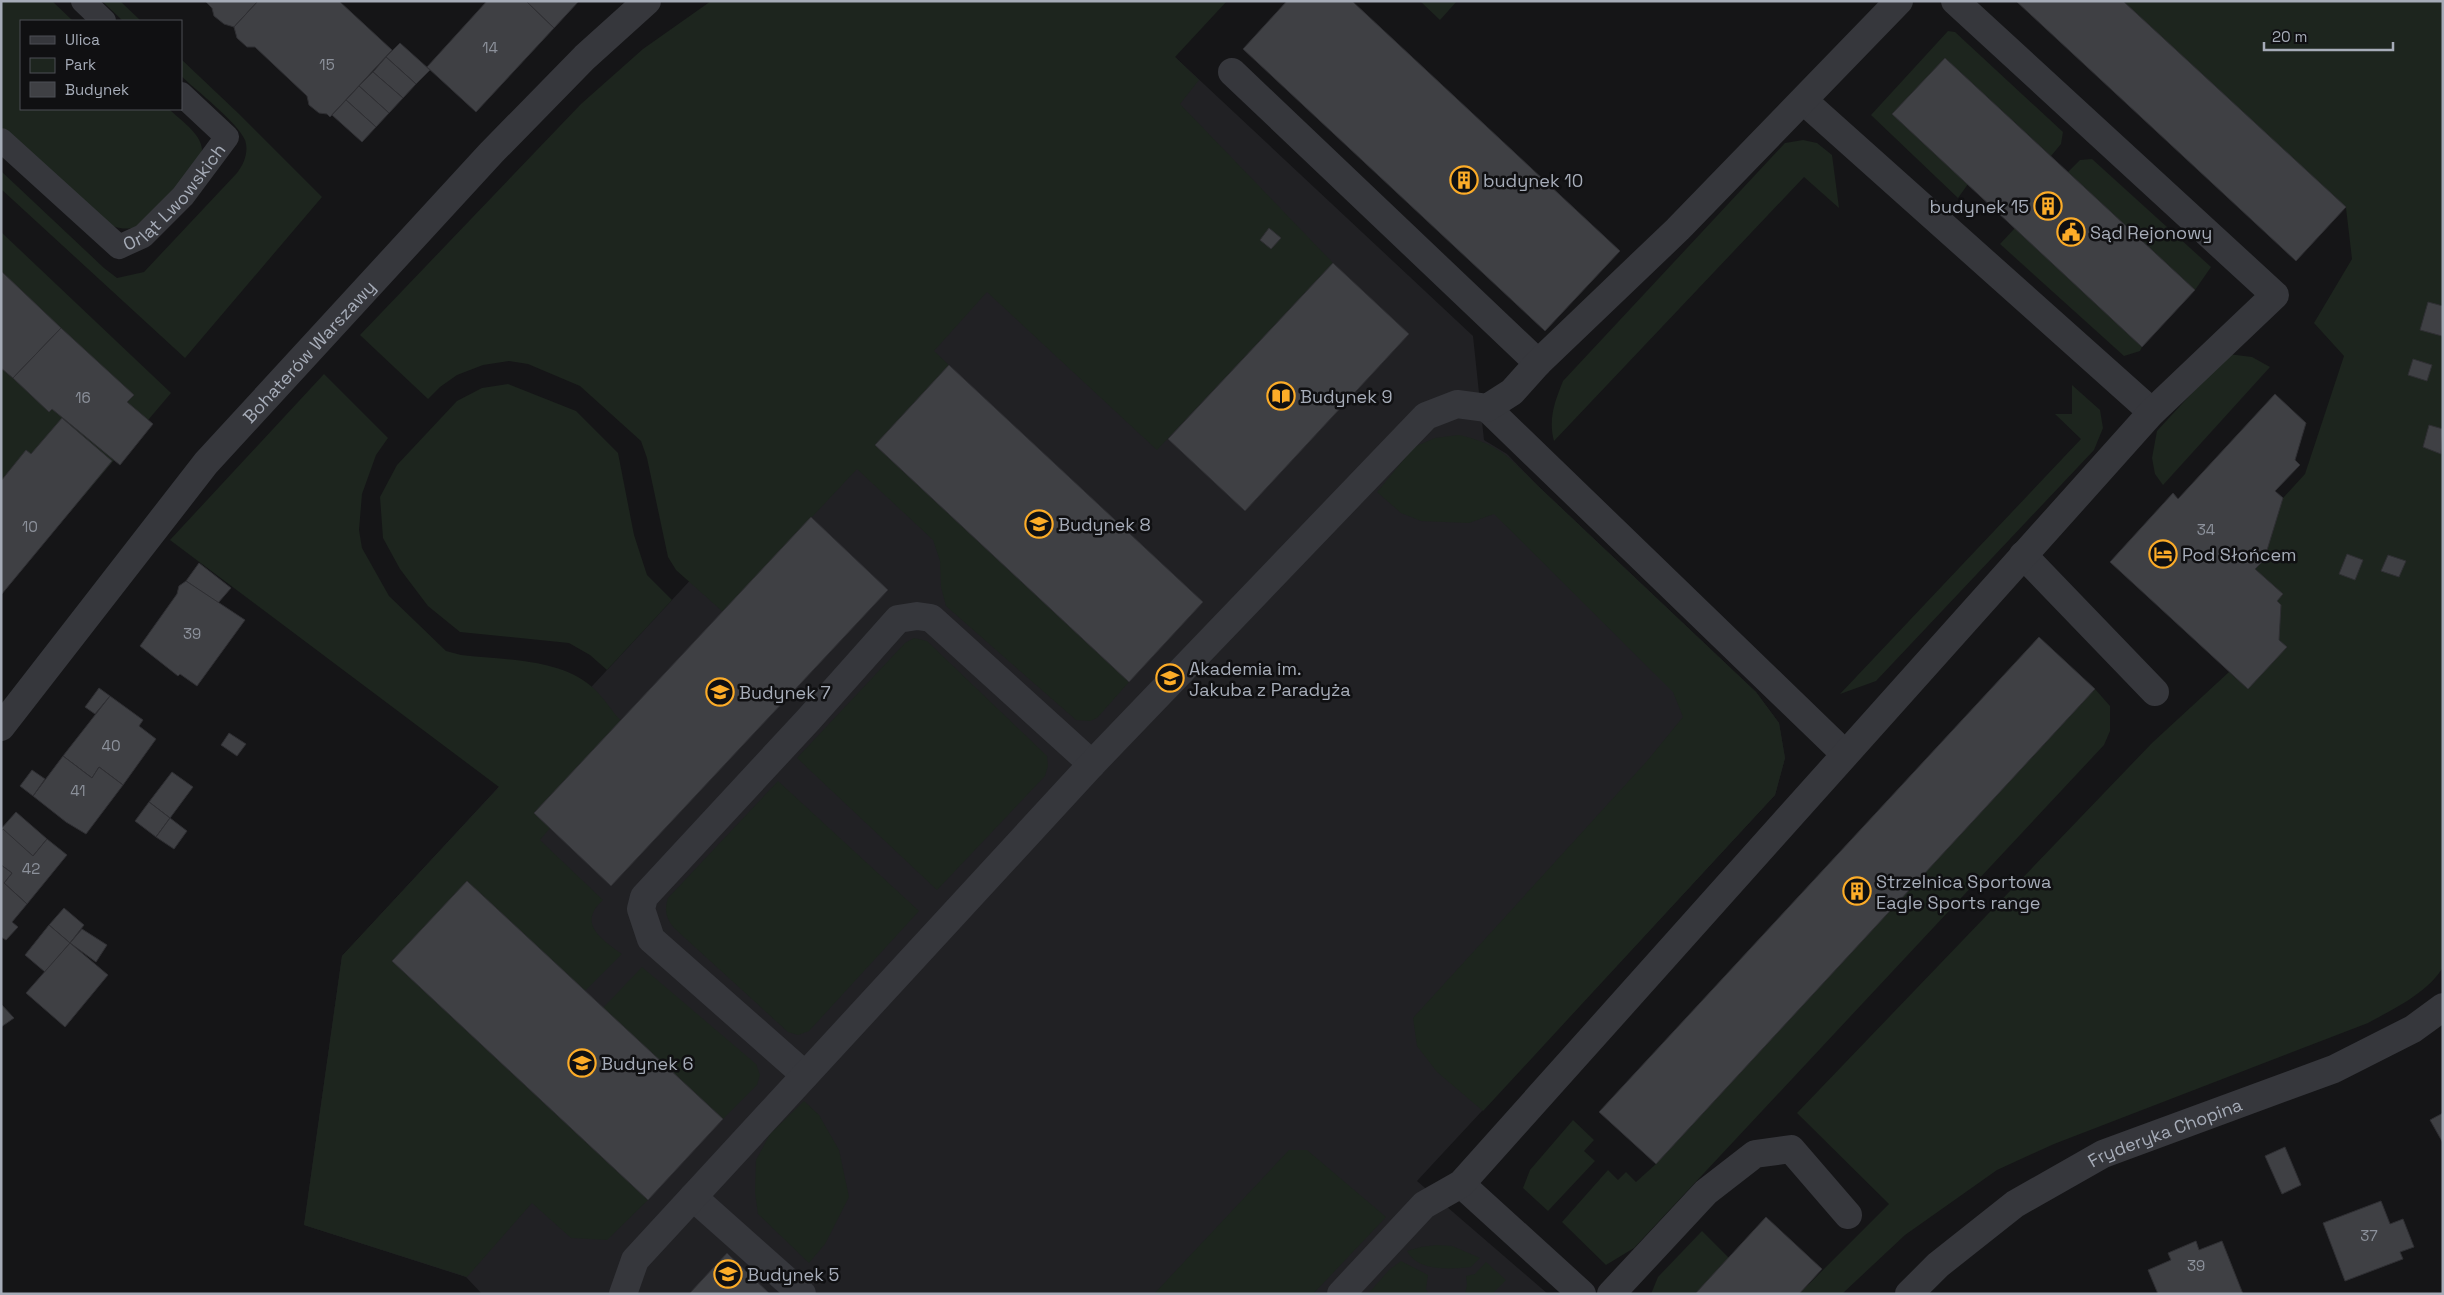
<svg xmlns="http://www.w3.org/2000/svg" width="2444" height="1295" viewBox="0 0 2444 1295" font-family="'Space Grotesk',sans-serif">
	<style>
		.built { fill: #212124 }
		.green { fill: #1d251e }
		.building { fill: #3f4044; stroke: #2f2f33 }
		.lines { fill: none; stroke-linecap: round; stroke-linejoin: round }
		.lane { stroke: #36373c; stroke-width: 24 }
		.street { stroke: #36373c; stroke-width: 28 }
		.labels { text-anchor: middle; dominant-baseline: central; stroke-width: 5; stroke-linejoin: round; paint-order: stroke }
		.number-label { font-size: 15px; fill: #8c919b }
		.poi-label { font-size: 18px; fill: #a6acb8; stroke: #101012; text-anchor: start }
		.street-label { font-size: 18px; fill: #a6acb8; stroke: #101012 }
	</style>
	<rect width="100%" height="100%" fill="#151517"/>
	<!-- built -->
	<polygon class="built" points="1175,57 1473,336 1484,440 1507,454 1537,485 1756,692 1779,723 1785,758 1775,795 1417,1181 1548,1294 482,1294 466,1277 304,1225 342,956"/>
	<!-- green -->
	<g class="green">
		<path d="M1 1H52L73 21H21V109H169C179 119 202 134 202 150 201 164 152 220 139 226 125 231 116 228 103 222L1 127Z"/>
		<polygon points="102,1 120,1 141,21 123,21"/>
		<polygon points="711,1 1227,1 1175,57 1199,80 1180,104 1333,263 1157,450 987,292 934,351 949,365 875,445 1129,682 1097,718 1090,721 1076,720 946,606 941,587 940,561 933,540 857,469 723,612 676,570 668,557 647,458 641,441 580,386 528,364 509,361 483,365 457,375 440,387 428,399 360,335 581,104 643,49"/>
		<polygon points="1420,1 1457,1 1440,20"/>
		<path d="M2123 1H2443V967C2429 992 2392 1010 2368 1023L2054 1144 1997 1170 1905 1235 1842 1294H1799L1889 1204 1797 1113 2152 743 2229 672 2248 689 2286 647 2279 640 2281 605 2277 601 2283 594 2255 569 2283 498 2305 474 2344 356 2314 323 2352 259 2346 208Z"/>
		<polygon points="1948,31 1955,32 2063,132 2061,144 2051,156 1945,58 1892,114 1968,184 1958,198 1871,115"/>
		<path d="M181 59 238 113 322 197 185 358 1 189V171L104 268 117 278 144 272 237 173C244 164 249 152 245 140 238 123 196 90 181 76Z"/>
		<path d="M1803 140 1817 143 1832 155 1839 208 1804 177 1554 441C1548 419 1555 401 1563 381L1785 143Z"/>
		<polygon points="2092,159 2211,267 2195,290 2068,172 2080,160"/>
		<polygon points="2015,228 2142,347 2140,351 2124,356 2000,244"/>
		<polygon points="1,232 171,393 20,571 1,591"/>
		<polygon points="2228,354 2252,357 2270,367 2163,485 2155,474 2152,458 2157,431"/>
		<path d="M324 374 388 438 376 455 362 494 359 530 362 548 389 596 446 651 461 655C502 660 558 658 591 686 602 695 611 710 621 721L534 813 550 828 540 840 603 900C577 923 601 939 622 954L585 991 467 881 392 961 648 1200 607 1240 571 1238 532 1203 467 1277 304 1225 342 956 499 787 170 540Z"/>
		<polygon points="508,384 576,411 618,453 634,535 647,575 672,600 607,670 590,655 569,643 460,632 428,606 400,569 383,538 380,497 397,465 457,401 482,388"/>
		<polygon points="2072,385 2100,410 2103,428 2094,450 1876,681 1840,694 2081,439 2055,414 2072,414"/>
		<path d="M1459 435C1499 444 1509 457 1537 485L1756 692 1779 723 1785 758 1775 795 1483 1111 1437 1072 1417 1046 1413 1018 1647 761 1683 717 1673 692 1494 514 1469 523 1421 521 1401 513 1377 492 1414 447 1435 438Z"/>
		<polygon points="914,638 927,641 1047,756 1048,766 1045,776 937,890 797,758 905,643"/>
		<polygon points="2095,689 2110,706 2110,731 2104,745 1634,1248 1606,1265 1562,1222 1608,1170 1618,1180 1626,1172 1636,1182 1656,1164"/>
		<path d="M778 781 919 911 809 1031 798 1035 788 1032 674 928C666 918 664 911 668 898Z"/>
		<polygon points="642,967 756,1064 760,1075 757,1085 723,1119 603,1008"/>
		<polygon points="804,1101 819,1115 839,1150 849,1197 825,1244 809,1263 758,1214 755,1192 756,1160 770,1134"/>
		<polygon points="1573,1120 1594,1140 1584,1151 1595,1161 1548,1211 1523,1188 1530,1170"/>
		<polygon points="1289,1150 1307,1150 1386,1217 1313,1294 1154,1294"/>
		<polygon points="1702,1231 1729,1258 1695,1294 1651,1294 1658,1277"/>
		<path d="M1437 1245 1452 1246 1480 1258 1471 1267C1451 1269 1418 1272 1407 1251L1421 1247Z"/>
		<polygon points="1401,1261 1428,1275 1426,1289 1429,1294 1368,1294 1389,1270"/>
		<polygon points="1486,1262 1506,1280 1492,1294 1465,1294 1467,1285 1466,1276 1475,1274"/>
	</g>
	<!-- building -->
	<g class="building">
		<polygon points="205,1 258,1 234,27 224,24 214,16 212,8"/>
		<polygon points="258,1 339,1 392,50 330,117 327,114 319,113 309,105 307,96 255,47 247,47 237,38 234,27"/>
		<polygon points="487,1 526,1 554,28 476,112 427,67"/>
		<polygon points="526,1 579,1 554,28"/>
		<polygon points="1287,1 1352,1 1620,251 1545,331 1243,49"/>
		<polygon points="2016,1 2123,1 2346,207 2296,261"/>
		<polygon points="400,43 430,70 416,84 386,57"/>
		<polygon points="386,57 416,84 403,98 373,72"/>
		<polygon points="1945,58 2195,290 2142,347 1892,114"/>
		<polygon points="373,72 403,98 389,113 359,86"/>
		<polygon points="359,86 389,113 376,127 346,100"/>
		<polygon points="346,100 376,127 362,142 332,115"/>
		<polygon points="1269,228 1281,238 1271,249 1260,240"/>
		<polygon points="1333,263 1409,334 1245,511 1168,439"/>
		<polygon points="1,271 61,328 13,378 1,368"/>
		<polygon points="2428,302 2443,306 2442,336 2420,330"/>
		<polygon points="61,328 134,395 127,402 153,424 120,465 52,409 49,412 13,378"/>
		<polygon points="2413,359 2432,365 2427,381 2408,375"/>
		<polygon points="949,365 1203,602 1129,682 875,445"/>
		<polygon points="2275,394 2306,423 2295,460 2300,465 2275,491 2283,498 2264,560 2255,569 2283,594 2277,601 2281,605 2279,640 2287,647 2248,689 2110,562 2173,493 2178,499"/>
		<polygon points="62,418 112,461 1,595 1,481 26,450 31,454"/>
		<polygon points="2429,425 2443,429 2441,454 2423,447"/>
		<polygon points="811,517 888,590 611,886 534,813"/>
		<polygon points="2347,554 2363,560 2355,580 2339,574"/>
		<polygon points="2388,555 2406,561 2399,577 2381,571"/>
		<polygon points="199,563 231,588 218,603 186,581"/>
		<polygon points="186,581 245,620 197,686 180,674 178,676 140,646 177,594 179,586"/>
		<polygon points="2039,637 2095,689 1656,1164 1599,1112"/>
		<polygon points="99,688 110,696 95,714 85,707"/>
		<polygon points="110,696 143,720 139,726 156,739 123,785 99,767 92,778 63,756"/>
		<polygon points="229,733 246,744 237,756 221,745"/>
		<polygon points="63,756 92,778 99,767 123,785 86,834 66,822 33,796"/>
		<polygon points="32,770 45,779 33,796 20,786"/>
		<polygon points="172,772 193,787 170,818 149,802"/>
		<polygon points="149,802 170,818 156,837 135,821"/>
		<polygon points="16,812 47,839 33,856 1,829"/>
		<polygon points="170,818 187,831 174,849 156,837"/>
		<polygon points="3,829 33,856 47,839 67,855 27,904 4,883 12,873 1,865 1,832"/>
		<polygon points="1,865 12,873 4,883 27,904 12,922 18,927 6,940 1,937"/>
		<polygon points="467,881 723,1119 648,1200 392,961"/>
		<polygon points="64,908 84,925 70,943 49,925"/>
		<polygon points="49,925 70,943 45,972 25,955"/>
		<polygon points="82,929 107,945 96,962 70,943"/>
		<polygon points="70,943 108,975 65,1027 26,993"/>
		<polygon points="1,1004 14,1018 1,1027"/>
		<polygon points="2443,1113 2443,1143 2430,1120"/>
		<polygon points="2285,1147 2301,1185 2282,1194 2265,1156"/>
		<polygon points="2381,1201 2390,1224 2403,1219 2414,1247 2400,1252 2403,1259 2345,1281 2323,1223"/>
		<polygon points="1766,1217 1822,1269 1799,1294 1695,1294"/>
		<polygon points="2196,1241 2199,1250 2222,1241 2243,1294 2158,1294 2148,1270 2171,1260 2168,1253"/>
		<polygon points="727,1253 770,1294 689,1294"/>
	</g>
	<g class="lines">
		<!-- lane -->
		<g class="lane">
			<polyline points="83,1 104,21"/>
			<path id="s1" d="M1 140 119 247 143 236 183 196 227 137 181 94"/>
		</g>
		<!-- street -->
		<g class="street">
			<polyline points="1232,72 1538,363"/>
			<polyline points="1804,101 2152,412"/>
			<polyline points="1487,408 1845,754"/>
			<polyline points="2023,555 2155,692"/>
			<path id="s2" d="M1 727 206 463 491 153 585 57 647 1"/>
			<polyline points="805,1075 651,939 641,909 644,897 809,719 898,619 917,616 931,618 1092,764"/>
			<polyline points="1461,1184 1582,1294"/>
			<polyline points="693,1197 802,1294"/>
			<polyline points="623,1294 635,1260 1092,764 1426,416 1457,404 1487,408 1512,392 1538,363 1678,229 1899,1"/>
			<polyline points="1341,1294 1424,1205 1461,1184 2152,412 2275,295 1955,1"/>
			<polyline points="1611,1294 1706,1192 1755,1154 1791,1149 1848,1215"/>
			<path id="s3" d="M1909 1294 1938 1265 2015 1204 2103 1154 2334 1069 2413 1029 2443 1007"/>
		</g>
	</g>
	<!-- icons -->
	<defs>
		<g id="building-ring" transform="scale(1.4375)"><circle r="9.5" fill="#101012" stroke="#fcac28" stroke-width="1.5"/><path d="M-4-6H4V6H1V3H-1V6H-4ZM-2.5-4.3h1.7v1.8h-1.7ZM.8-4.3h1.7v1.8H.8ZM-2.5-1h1.7V.8h-1.7ZM.8-1h1.7V.8H.8Z" fill="#fcac28"/></g>
		<g id="civic-ring" transform="scale(1.4375)"><circle r="9.5" fill="#101012" stroke="#fcac28" stroke-width="1.5"/><path d="M-.6-6.5H3V-4.5H.6V-3L4-1V1h2V6H-6V1h2V-1L-.6-3ZM-1.2 2.5V6h2.4V2.5Z" fill="#fcac28"/></g>
		<g id="library-ring" transform="scale(1.4375)"><circle r="9.5" fill="#101012" stroke="#fcac28" stroke-width="1.5"/><path d="M-6-4Q-3-5.5-.7-3.5V5Q-3 3-6 4ZM6-4Q3-5.5 .7-3.5V5Q3 3 6 4Z" fill="#fcac28"/></g>
		<g id="university-ring" transform="scale(1.4375)"><circle r="9.5" fill="#101012" stroke="#fcac28" stroke-width="1.5"/><path d="M0-5L7-2L0 1L-7-2ZM-4 1L0 2.5L4 1V4Q0 6-4 4Z" fill="#fcac28"/></g>
		<g id="hotel-ring" transform="scale(1.4375)"><circle r="9.5" fill="#101012" stroke="#fcac28" stroke-width="1.5"/><path d="M-6-4.5h1.5V1H6V5H4.5V3h-9V5H-6ZM-4 0a1.8 1.8 0 1 1 3.6 0ZM.5 0V-2.5h3Q6-2.5 6 0Z" fill="#fcac28"/></g>
	</defs>
	<g fill-rule="evenodd">
		<use href="#building-ring" x="1464" y="180"/>
		<use href="#building-ring" x="2048" y="206"/>
		<use href="#civic-ring" x="2071" y="232"/>
		<use href="#library-ring" x="1281" y="396"/>
		<use href="#university-ring" x="1039" y="524"/>
		<use href="#hotel-ring" x="2163" y="554"/>
		<use href="#university-ring" x="1170" y="678"/>
		<use href="#university-ring" x="720" y="692"/>
		<use href="#building-ring" x="1857" y="891"/>
		<use href="#university-ring" x="582" y="1063"/>
		<use href="#university-ring" x="728" y="1274"/>
	</g>
	<g class="labels">
		<!-- number labels -->
		<g class="number-label">
			<text x="490" y="47">14</text>
			<text x="327" y="64">15</text>
			<text x="83" y="397">16</text>
			<text x="30" y="526">10</text>
			<text x="2206" y="529">34</text>
			<text x="192" y="633">39</text>
			<text x="111" y="745">40</text>
			<text x="78" y="790">41</text>
			<text x="31" y="868">42</text>
			<text x="2369" y="1235">37</text>
			<text x="2196" y="1265">39</text>
		</g>
		<!-- poi labels -->
		<g class="poi-label">
			<text x="1483" y="180">budynek 10</text>
			<text x="2029" y="206" text-anchor="end">budynek 15</text>
			<text x="2090" y="232">Sąd Rejonowy</text>
			<text x="1300" y="396">Budynek 9</text>
			<text x="1058" y="524">Budynek 8</text>
			<text x="2182" y="554">Pod Słońcem</text>
			<text x="1189" y="668">Akademia im.<tspan x="1189" dy="21">Jakuba z Paradyża</tspan></text>
			<text x="739" y="692">Budynek 7</text>
			<text x="1876" y="881">Strzelnica Sportowa<tspan x="1876" dy="21">Eagle Sports range</tspan></text>
			<text x="601" y="1063">Budynek 6</text>
			<text x="747" y="1274">Budynek 5</text>
		</g>
		<!-- street labels -->
		<g class="street-label">
			<text stroke="none"><textPath href="#s1" startOffset="235">Orląt Lwowskich</textPath></text>
			<text stroke="none"><textPath href="#s2" startOffset="486">Bohaterów Warszawy</textPath></text>
			<text stroke="none"><textPath href="#s3" startOffset="306">Fryderyka Chopina</textPath></text>
		</g>
	</g>
	<!-- border -->
	<rect width="2444" height="1295" fill="none" stroke="#a6acb8" stroke-width="5"/>
	<!-- legend -->
	<rect x="20" y="20" width="162" height="90" fill="#101012" stroke="#4c4e54"/>
	<rect x="30" y="36" width="25" height="8" fill="#36373c" stroke="#4c4e54"/>
	<text x="65" y="45" font-size="15" fill="#a6acb8">Ulica</text>
	<rect x="30" y="58" width="25" height="15" fill="#1d251e" stroke="#4c4e54"/>
	<text x="65" y="70" font-size="15" fill="#a6acb8">Park</text>
	<rect x="30" y="82" width="25" height="15" fill="#3f4044" stroke="#4c4e54"/>
	<text x="65" y="95" font-size="15" fill="#a6acb8">Budynek</text>
	<!-- scale -->
	<path d="M2264 42v8h129v-8" fill="none" stroke="#a6acb8" stroke-width="2.5"/>
	<text x="2272" y="42" font-size="15" fill="#a6acb8" stroke="#101012" stroke-width="4" paint-order="stroke">20 m</text>
</svg>
